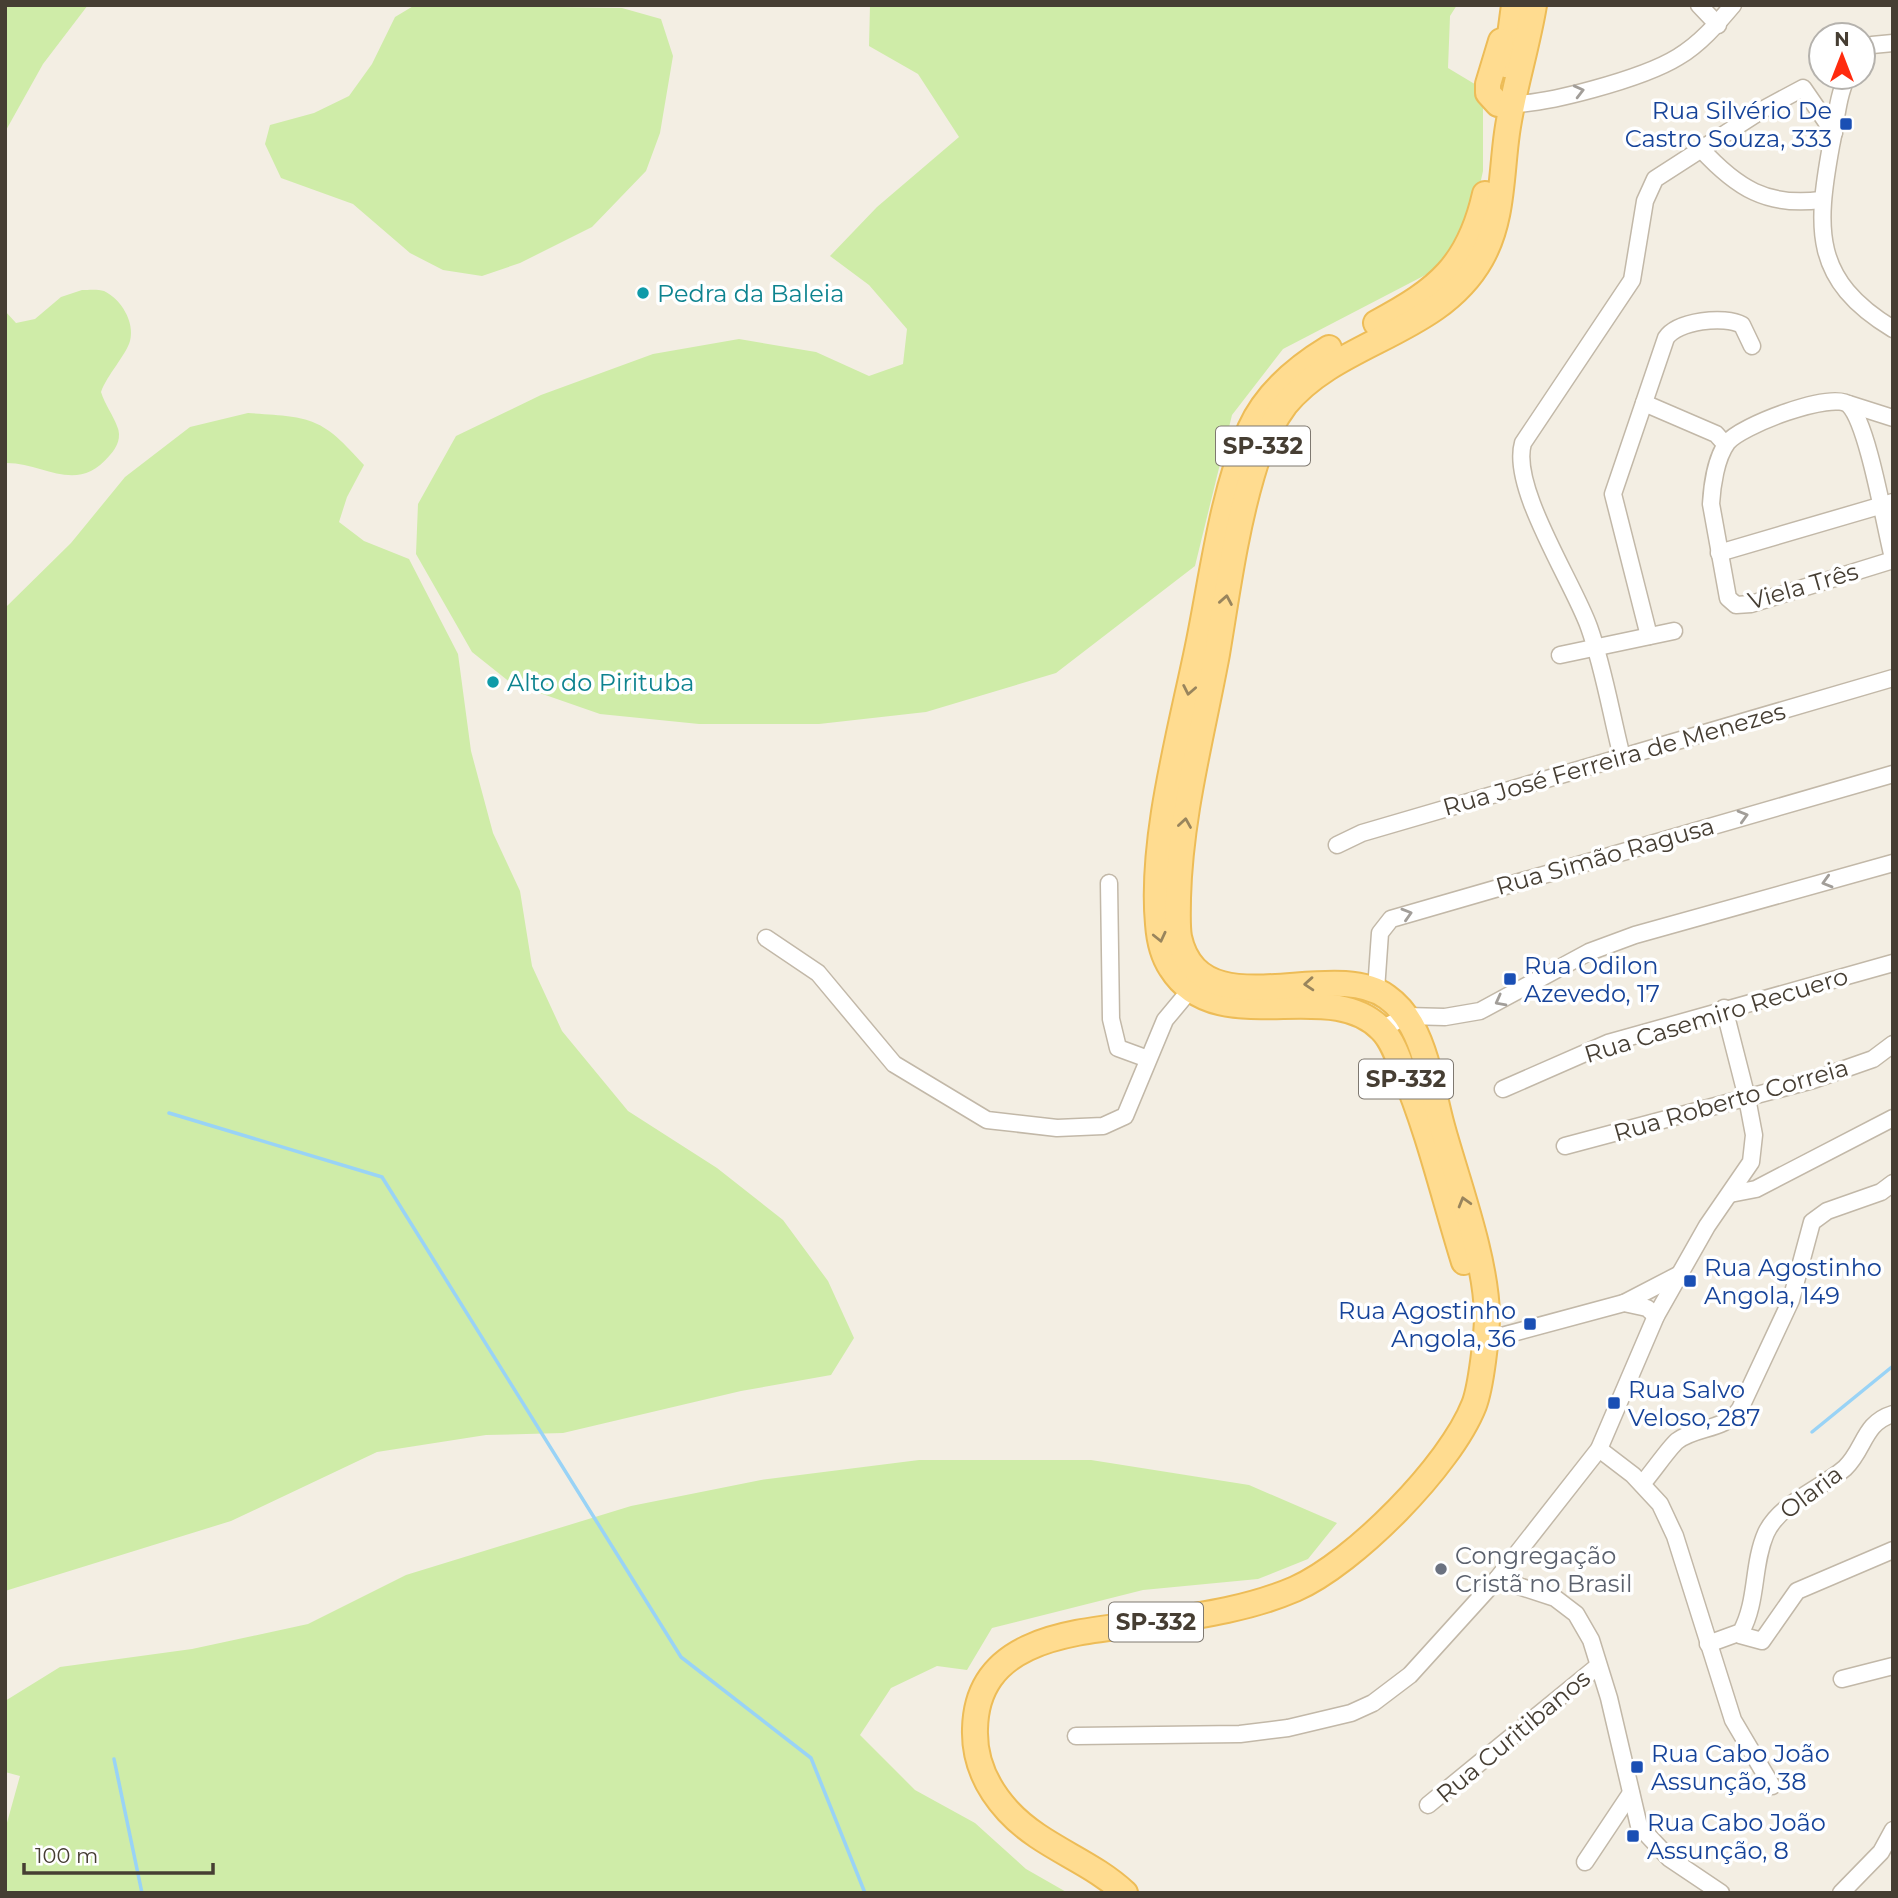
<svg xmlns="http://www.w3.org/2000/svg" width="1898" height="1898" viewBox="0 0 1898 1898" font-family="Montserrat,sans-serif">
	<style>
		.green { fill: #cfeca8 }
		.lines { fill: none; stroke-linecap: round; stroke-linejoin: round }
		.stream { stroke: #99d3f6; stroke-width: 3.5 }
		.minor-casing { stroke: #c2b8a8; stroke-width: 19 }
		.primary-casing { stroke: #edbc57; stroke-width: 28 }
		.minor { stroke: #fff; stroke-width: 16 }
		.primary { stroke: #ffdc90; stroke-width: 24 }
		.oneway { stroke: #a29e99 }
		.oneway2 { stroke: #99855d }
		.transit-dot { fill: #1a4fb4; stroke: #fff; stroke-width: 2.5 }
		.culture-dot { fill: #0f9aa8; stroke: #fff; stroke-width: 2.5 }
		.worship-dot { fill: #6b7280; stroke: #fff; stroke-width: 2.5 }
		.labels { text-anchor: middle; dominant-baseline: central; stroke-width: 7; stroke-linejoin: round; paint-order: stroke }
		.shield { fill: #fff; stroke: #7e7870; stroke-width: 2 }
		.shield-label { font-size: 23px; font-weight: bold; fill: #463e33 }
		.transit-label { font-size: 24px; fill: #164399; stroke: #fff; text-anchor: start }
		.culture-label { font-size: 24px; fill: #0d838f; stroke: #fff; text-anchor: start }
		.street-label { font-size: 24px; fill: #463e33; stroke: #fff }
		.worship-label { font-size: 24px; fill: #5b616d; stroke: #fff; text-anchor: start }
	</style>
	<rect width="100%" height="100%" fill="#f3eee3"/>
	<!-- green -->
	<g class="green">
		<polygon points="5,5 88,5 43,64 5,132"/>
		<polygon points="415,5 622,8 661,19 673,56 660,133 646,171 592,227 520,263 482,276 443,270 410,253 353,204 281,178 265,144 270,125 314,113 349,96 372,64 395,17"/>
		<polygon points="870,5 1457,5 1450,16 1448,68 1483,89 1483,171 1475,207 1462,240 1435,270 1283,349 1232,415 1195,566 1056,673 926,712 819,724 699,724 600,714 511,683 472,652 416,554 418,504 456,436 541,395 653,354 739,339 816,352 869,376 903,364 907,329 869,285 830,256 877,207 959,137 918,74 869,46"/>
		<path d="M82 290C88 290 98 289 104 291 121 299 135 322 130 341 126 355 107 375 101 392 105 405 113 415 117 426 122 437 117 447 110 455 76 496 45 462 5 463V311L16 323 35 319 61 297Z"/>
		<path d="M248 413C311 417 321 416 364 465L347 497 339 522 364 541 409 559 458 654 471 751 493 833 520 891 532 966 562 1031 628 1111 717 1168 783 1220 828 1281 854 1338 831 1375 741 1391 563 1433 486 1435 377 1452 231 1521 5 1591V608L71 543 125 477 190 427Z"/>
		<polygon points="919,1460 1091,1460 1249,1485 1337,1523 1308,1559 1258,1579 1143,1590 992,1628 967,1670 937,1666 891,1688 860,1735 915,1790 975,1823 1026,1869 1068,1893 5,1893 5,1830 20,1776 5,1772 5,1701 60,1667 192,1649 308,1624 406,1575 631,1506 761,1480"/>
	</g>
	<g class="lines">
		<!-- stream -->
		<g class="stream">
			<polyline points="169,1113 382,1177 681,1657 811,1758 865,1893"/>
			<polyline points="1812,1432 1893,1366"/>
			<polyline points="114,1759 142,1893"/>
		</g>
		<!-- minor casing -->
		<g class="minor-casing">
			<g id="minor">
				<polyline points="1699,5 1718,25"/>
				<polyline points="1863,53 1872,45 1893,43"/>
				<path d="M1847 77C1837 97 1836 124 1831 146 1816 229 1812 280 1893 329"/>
				<path d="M1505 104C1544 106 1644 78 1678 57 1700 44 1717 24 1733 5"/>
				<path d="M1701 149C1737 188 1767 207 1821 200"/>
				<polyline points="1644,403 1716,434 1725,444"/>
				<polyline points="1849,404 1893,418"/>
				<polyline points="1719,553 1893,502"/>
				<path d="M1893 558C1885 527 1868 424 1849 405 1834 390 1739 426 1727 443 1716 458 1712 486 1711 504L1728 598 1736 605 1751 604 1893 560"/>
				<path d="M1649 636 1613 494 1666 338C1677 321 1725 315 1742 325L1752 346"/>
				<polyline points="1560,655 1674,631"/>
				<path d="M1622 757C1611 714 1604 669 1589 627 1573 582 1510 487 1523 443L1632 280 1645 201 1655 179 1762 110 1803 88 1834 133"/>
				<polyline points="1337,845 1362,833 1893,678"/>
				<polyline points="1109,883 1111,1019 1118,1048 1148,1059"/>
				<polyline points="766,938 818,973 894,1064 987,1120 1057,1128 1103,1126 1125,1116 1165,1020 1190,990"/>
				<polyline points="1376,990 1380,933 1391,919 1893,774"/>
				<polyline points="1382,1029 1406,1016 1445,1017 1480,1011 1589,952 1635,935 1893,863"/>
				<polyline points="1503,1089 1608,1043 1893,963"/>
				<polyline points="1565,1146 1813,1080 1873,1059 1893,1044"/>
				<polyline points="1730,1194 1756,1189 1893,1118"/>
				<polyline points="1624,1303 1678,1275"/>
				<polyline points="1483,1341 1624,1303 1647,1308 1656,1316"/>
				<polyline points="1599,1449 1633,1475 1660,1504 1675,1536 1733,1720 1772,1786"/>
				<path d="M1642 1484C1652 1473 1668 1449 1677 1441 1697 1426 1724 1431 1740 1409L1791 1300 1812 1222 1827 1211 1881 1192 1893 1183"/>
				<polyline points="1497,1579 1555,1598 1576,1614 1591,1640 1609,1698 1639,1826 1669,1858 1721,1893"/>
				<polyline points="1740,1635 1762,1641 1797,1591 1893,1550"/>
				<path d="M1708 1644 1741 1632C1758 1601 1752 1565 1766 1533 1780 1503 1821 1489 1845 1468 1865 1449 1863 1423 1893 1414"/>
				<polyline points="1842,1679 1893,1666"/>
				<polyline points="1076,1736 1240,1734 1288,1728 1351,1713 1373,1703 1410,1675 1497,1579 1599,1449 1656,1316 1707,1226 1751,1162 1754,1135 1747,1098 1724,1008"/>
				<polyline points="1428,1805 1598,1666"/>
				<polyline points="1585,1862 1631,1793"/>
				<polyline points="1841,1893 1881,1852 1893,1830"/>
			</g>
		</g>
		<!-- primary casing -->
		<g class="primary-casing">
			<g id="primary">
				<polyline points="1506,65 1514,5"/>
				<polyline points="1498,104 1488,93 1488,84 1501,41"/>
				<path d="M1376 323C1438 290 1469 265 1485 194"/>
				<path d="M1329 348C1296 368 1266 393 1250 429 1222 495 1213 571 1199 641 1182 726 1150 838 1158 924 1159 938 1163 956 1171 968 1218 1043 1330 974 1382 1030 1392 1040 1398 1057 1403 1071 1429 1132 1444 1198 1464 1262"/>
				<path d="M1125 1893C1090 1860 1041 1847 1008 1811 987 1788 974 1760 975 1729 977 1632 1086 1632 1156 1622 1204 1615 1251 1608 1295 1589 1354 1563 1450 1466 1474 1405 1481 1387 1487 1335 1487 1315 1486 1258 1457 1181 1442 1126 1433 1093 1428 1055 1412 1026 1406 1015 1397 1004 1387 997 1331 956 1200 1032 1179 937 1177 925 1178 911 1178 898 1180 816 1202 735 1217 654 1227 594 1235 533 1252 475 1259 451 1270 425 1285 405 1338 340 1438 335 1481 259 1503 221 1501 175 1507 133 1513 90 1527 48 1534 5"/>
			</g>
		</g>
		<!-- minor -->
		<use href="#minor" class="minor"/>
		<!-- primary -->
		<use href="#primary" class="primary"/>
	</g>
	<!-- one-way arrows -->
	<defs><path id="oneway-chevron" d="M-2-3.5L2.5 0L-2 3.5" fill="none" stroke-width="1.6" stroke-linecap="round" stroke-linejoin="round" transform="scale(1.75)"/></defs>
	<g class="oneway">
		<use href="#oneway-chevron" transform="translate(1579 91) rotate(-14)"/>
		<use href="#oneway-chevron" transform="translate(1743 816) rotate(-16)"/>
		<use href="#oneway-chevron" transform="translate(1827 882) rotate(164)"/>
		<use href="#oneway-chevron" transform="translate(1407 914) rotate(-17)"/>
		<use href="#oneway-chevron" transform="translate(1500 1001) rotate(152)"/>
	</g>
	<g class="oneway2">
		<use href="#oneway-chevron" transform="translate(1226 600) rotate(-80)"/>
		<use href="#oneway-chevron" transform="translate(1189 690) rotate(101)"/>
		<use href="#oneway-chevron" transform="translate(1185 823) rotate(-81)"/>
		<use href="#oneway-chevron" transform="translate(1160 937) rotate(77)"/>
		<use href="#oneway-chevron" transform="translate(1309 984) rotate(176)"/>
		<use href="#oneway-chevron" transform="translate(1464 1202) rotate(-106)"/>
	</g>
	<!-- markers -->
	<g class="transit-dot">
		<rect x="1839" y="117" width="14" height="14" rx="3.5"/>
		<rect x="1503" y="972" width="14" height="14" rx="3.5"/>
		<rect x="1683" y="1274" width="14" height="14" rx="3.5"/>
		<rect x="1523" y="1317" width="14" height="14" rx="3.5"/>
		<rect x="1607" y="1396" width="14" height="14" rx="3.5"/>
		<rect x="1630" y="1760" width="14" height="14" rx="3.5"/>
		<rect x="1626" y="1829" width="14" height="14" rx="3.5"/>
	</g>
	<g class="culture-dot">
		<circle cx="643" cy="293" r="7"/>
		<circle cx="493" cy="682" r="7"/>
	</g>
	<circle class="worship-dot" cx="1441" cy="1569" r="7"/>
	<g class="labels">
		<!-- shield labels -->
		<g class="shield">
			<rect x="1216" y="426.5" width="94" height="39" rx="5"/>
			<rect x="1359" y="1059.5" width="94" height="39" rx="5"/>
			<rect x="1109" y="1602.5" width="94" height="39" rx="5"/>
		</g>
		<g class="shield-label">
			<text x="1263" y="446">SP-332</text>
			<text x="1406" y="1079">SP-332</text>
			<text x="1156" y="1622">SP-332</text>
		</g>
		<!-- transit labels -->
		<g class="transit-label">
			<text x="1832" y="110" text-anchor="end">Rua Silvério De<tspan x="1832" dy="28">Castro Souza, 333</tspan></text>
			<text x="1524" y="965">Rua Odilon<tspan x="1524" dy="28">Azevedo, 17</tspan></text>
			<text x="1704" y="1267">Rua Agostinho<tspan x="1704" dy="28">Angola, 149</tspan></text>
			<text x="1516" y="1310" text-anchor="end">Rua Agostinho<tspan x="1516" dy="28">Angola, 36</tspan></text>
			<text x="1628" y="1389">Rua Salvo<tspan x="1628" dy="28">Veloso, 287</tspan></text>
			<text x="1651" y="1753">Rua Cabo João<tspan x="1651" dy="28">Assunção, 38</tspan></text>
			<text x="1647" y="1822">Rua Cabo João<tspan x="1647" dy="28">Assunção, 8</tspan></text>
		</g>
		<!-- culture labels -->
		<g class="culture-label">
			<text x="657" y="293">Pedra da Baleia</text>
			<text x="507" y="682">Alto do Pirituba</text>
		</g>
		<!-- street labels -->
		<g class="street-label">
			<text transform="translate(1803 586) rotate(-16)">Viela Três</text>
			<text transform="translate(1614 759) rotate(-16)">Rua José Ferreira de Menezes</text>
			<text transform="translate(1605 856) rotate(-16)">Rua Simão Ragusa</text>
			<text transform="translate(1716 1015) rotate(-17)">Rua Casemiro Recuero</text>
			<text transform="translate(1731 1100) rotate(-16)">Rua Roberto Correia</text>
			<text transform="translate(1811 1492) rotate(-37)">Olaria</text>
			<text transform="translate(1513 1736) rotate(-40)">Rua Curitibanos</text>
		</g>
		<!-- worship labels -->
		<g class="worship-label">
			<text x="1455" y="1555">Congregação<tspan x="1455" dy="28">Cristã no Brasil</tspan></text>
		</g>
	</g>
	<!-- border -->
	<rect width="1898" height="1898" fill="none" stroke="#463e33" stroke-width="14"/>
	<!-- north arrow -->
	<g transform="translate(1842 56)"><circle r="33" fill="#ffffff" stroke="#b5b2ad" stroke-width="2"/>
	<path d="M0-5L12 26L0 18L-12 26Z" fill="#ff2b0e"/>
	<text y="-10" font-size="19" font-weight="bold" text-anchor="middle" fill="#463e33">N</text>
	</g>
	<!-- scale -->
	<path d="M24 1863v10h189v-10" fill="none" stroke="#463e33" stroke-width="3.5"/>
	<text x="35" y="1863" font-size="21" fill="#463e33" stroke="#ffffff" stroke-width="5" paint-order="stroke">100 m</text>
</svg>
